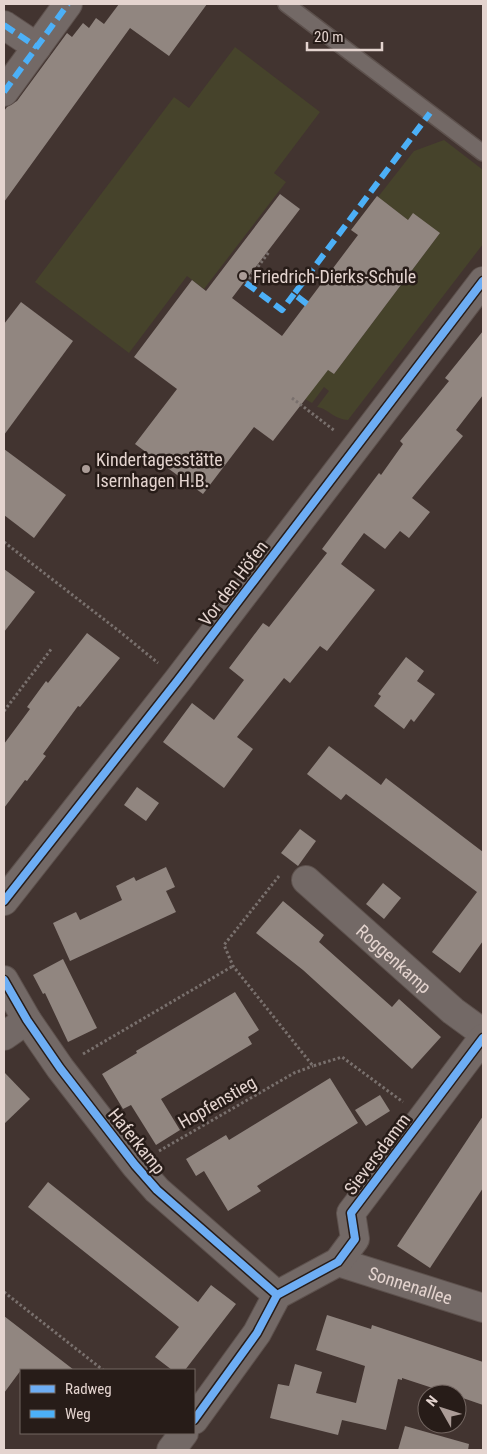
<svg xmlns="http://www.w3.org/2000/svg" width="487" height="1454" viewBox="0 0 487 1454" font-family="'Roboto Condensed',sans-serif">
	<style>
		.green { fill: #46432b }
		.building { fill: #918680 }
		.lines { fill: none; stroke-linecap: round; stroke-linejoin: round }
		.lane-casing { stroke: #5d514d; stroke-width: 18 }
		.street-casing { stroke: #5d514d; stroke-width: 30 }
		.path { stroke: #79706d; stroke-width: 3; stroke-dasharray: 2.5 2.5; stroke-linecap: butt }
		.lane { stroke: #736966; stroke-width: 15 }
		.street { stroke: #736966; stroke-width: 28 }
		.quiet { stroke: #4cb0f7; stroke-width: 6; stroke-dasharray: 12 6; stroke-linecap: butt }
		.cycleway-casing { stroke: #271c18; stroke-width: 11 }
		.cycleway { stroke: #6dadf4; stroke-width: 8 }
		.poi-dot { fill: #ab9c97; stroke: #271c18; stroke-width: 2 }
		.labels { text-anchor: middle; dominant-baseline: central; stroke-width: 5; stroke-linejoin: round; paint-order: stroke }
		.poi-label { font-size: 18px; fill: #e4d4cf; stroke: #271c18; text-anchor: start }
		.street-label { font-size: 18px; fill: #e4d4cf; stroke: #271c18 }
	</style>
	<rect width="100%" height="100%" fill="#423430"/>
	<!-- green -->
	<g class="green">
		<polygon points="235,47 320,112 274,173 286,182 204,289 187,276 129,353 35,282 174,97 189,108"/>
		<path d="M444 140 483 170V244L348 420C333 419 329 409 317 407L329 391 324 387 312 403 305 399 318 363 334 374 440 233 413 214 408 220 378 197 414 151Z"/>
	</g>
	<!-- building -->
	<g class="building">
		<polygon points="119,4 207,4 169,56 130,28 4,202 4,111 7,107 17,101 67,33 72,37 83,23 89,28 96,18 104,24"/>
		<polygon points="280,194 300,209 232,298 282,336 358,235 351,230 377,196 408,220 413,213 440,233 334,374 328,370 273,441 254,427 203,494 135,444 177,389 134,357 192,280 206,291"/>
		<polygon points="21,302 73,341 4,435 4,324"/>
		<polygon points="483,331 483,395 456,430 463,436 412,498 430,512 409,538 400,531 385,549 364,533 341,564 375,590 327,651 320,646 290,683 284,678 237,737 253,749 224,788 163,742 192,703 214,720 244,680 229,668 263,623 269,627 327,553 322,549 379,473 381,475 403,444 400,441 449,381 445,378"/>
		<polygon points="4,449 66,495 34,538 4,515"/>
		<polygon points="4,569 35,592 4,632"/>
		<polygon points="87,633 120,658 80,707 78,706 43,754 46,756 27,781 25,780 4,808 4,744 30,709 27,707 46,681 48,683"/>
		<polygon points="406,657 424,671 417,681 435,694 414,722 411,719 404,729 374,706 381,696 378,694"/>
		<polygon points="329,746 381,785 386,778 483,852 483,941 460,973 432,952 477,892 346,794 341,800 307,774"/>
		<polygon points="137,787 159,803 146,821 124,805"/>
		<polygon points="300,829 316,841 298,866 281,853"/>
		<polygon points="166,867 175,887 166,891 176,912 70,961 53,923 76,912 80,920 122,900 116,886 134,877 136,881"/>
		<polygon points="383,883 401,898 384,919 366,904"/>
		<polygon points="283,901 324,935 319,942 392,1007 399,999 441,1037 412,1069 303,970 256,933"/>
		<polygon points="63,959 97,1028 68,1042 45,993 43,994 33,975"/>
		<polygon points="235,992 259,1030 248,1037 252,1044 161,1099 180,1130 156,1145 131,1105 123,1109 102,1074 137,1053 136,1051"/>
		<polygon points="4,1072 30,1099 4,1124"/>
		<polygon points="330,1078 358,1123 257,1186 261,1191 228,1211 204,1171 196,1176 186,1159 226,1135 229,1140"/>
		<polygon points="380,1095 390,1111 366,1126 355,1110"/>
		<polygon points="483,1116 483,1188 430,1268 397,1246"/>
		<polygon points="48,1182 198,1302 211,1285 236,1304 185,1370 172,1370 155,1357 179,1327 28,1207"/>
		<polygon points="327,1315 371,1329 372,1325 483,1362 483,1405 457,1396 457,1394 451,1394 402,1378 402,1380 398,1379 386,1430 342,1420 338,1435 270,1418 278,1384 289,1386 295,1364 322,1372 316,1393 356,1403 365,1366 316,1350"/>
		<polygon points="4,1316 74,1370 21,1370 4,1393"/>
		<polygon points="405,1426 469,1444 468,1450 398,1450"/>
	</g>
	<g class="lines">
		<!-- lane casing -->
		<g class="lane-casing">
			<polyline id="lane" points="286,4 483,153"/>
		</g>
		<!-- street casing -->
		<g class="street-casing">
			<g id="street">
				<polyline points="4,25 37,47"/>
				<polyline points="4,92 68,4"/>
				<path id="s1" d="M306 880 453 1011 483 1033"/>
				<polyline points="4,901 178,680 483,281"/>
				<polyline points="4,980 27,1020 60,1068 135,1165 157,1190 277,1295"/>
				<polyline points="4,1036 27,1020"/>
				<path id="s2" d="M338 1262 483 1308"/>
				<polyline points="194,1420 257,1333 277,1295 338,1262 355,1239 351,1213 483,1038"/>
				<polyline points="171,1450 184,1433"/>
			</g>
		</g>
		<!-- path -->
		<g class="path">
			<polyline points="246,283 269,252 268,251"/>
			<polyline points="292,398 335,431"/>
			<polyline points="4,542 119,631 158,663"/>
			<polyline points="4,711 52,648"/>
			<polyline points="279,876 224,945 233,966 313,1066 342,1057 403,1102"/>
			<polyline points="83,1054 233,966"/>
			<polyline points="159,1151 294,1073 313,1066"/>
			<polyline points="4,1292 103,1370"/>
		</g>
		<!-- lane -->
		<use href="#lane" class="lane"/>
		<!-- street -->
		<use href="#street" class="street"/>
		<!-- quiet -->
		<g class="quiet">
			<polyline points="4,25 37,47"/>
			<polyline points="4,92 68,4"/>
			<polyline points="246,283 282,310 294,294"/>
			<polyline points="307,304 294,294 430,113"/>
		</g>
		<!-- cycleway casing -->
		<g class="cycleway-casing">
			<g id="cycleway">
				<polyline points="4,901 178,680 483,281"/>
				<polyline points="4,980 27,1020 60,1068 135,1165 157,1190 277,1295"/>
				<polyline points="194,1420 257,1333 277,1295 338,1262 355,1239 351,1213 483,1038"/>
			</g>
		</g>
		<!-- cycleway -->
		<use href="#cycleway" class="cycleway"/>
	</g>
	<!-- markers -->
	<g class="poi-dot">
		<circle cx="243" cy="276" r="5"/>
		<circle cx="86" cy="469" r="5"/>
	</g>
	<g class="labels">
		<!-- poi labels -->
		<g class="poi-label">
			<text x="253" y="276">Friedrich-Dierks-Schule</text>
			<text x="96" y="459">Kindertagesstätte<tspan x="96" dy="21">Isernhagen H.B.</tspan></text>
		</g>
		<!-- street labels -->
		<g class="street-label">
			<text transform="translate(233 583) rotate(-53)">Vor den Höfen</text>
			<text stroke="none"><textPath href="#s1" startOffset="118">Roggenkamp</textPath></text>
			<text transform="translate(217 1102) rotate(-30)">Hopfenstieg</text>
			<text transform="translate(137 1141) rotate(51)">Haferkamp</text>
			<text transform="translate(377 1154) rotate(-53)">Sieversdamm</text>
			<text stroke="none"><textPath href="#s2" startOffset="76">Sonnenallee</textPath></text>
		</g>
	</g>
	<!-- border -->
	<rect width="487" height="1454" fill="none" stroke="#e4d4cf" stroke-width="10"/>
	<!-- legend -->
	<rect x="20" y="1369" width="175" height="65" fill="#271c18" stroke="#736661"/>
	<rect x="30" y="1385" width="25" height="8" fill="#6dadf4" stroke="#736661"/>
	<text x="65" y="1394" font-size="15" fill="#e4d4cf">Radweg</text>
	<rect x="30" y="1410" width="25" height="8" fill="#4cb0f7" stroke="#736661"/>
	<text x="65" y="1419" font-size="15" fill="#e4d4cf">Weg</text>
	<!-- north arrow -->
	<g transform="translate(442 1409) rotate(309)"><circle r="24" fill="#271c18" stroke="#736661"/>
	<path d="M0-4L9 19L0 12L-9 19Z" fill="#ab9c97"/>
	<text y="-8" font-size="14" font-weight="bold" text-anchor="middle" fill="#e4d4cf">N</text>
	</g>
	<!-- scale -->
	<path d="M307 42v8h75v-8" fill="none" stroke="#e4d4cf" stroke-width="2.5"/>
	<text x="314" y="42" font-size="15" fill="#e4d4cf" stroke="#271c18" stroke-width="4" paint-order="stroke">20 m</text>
</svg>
